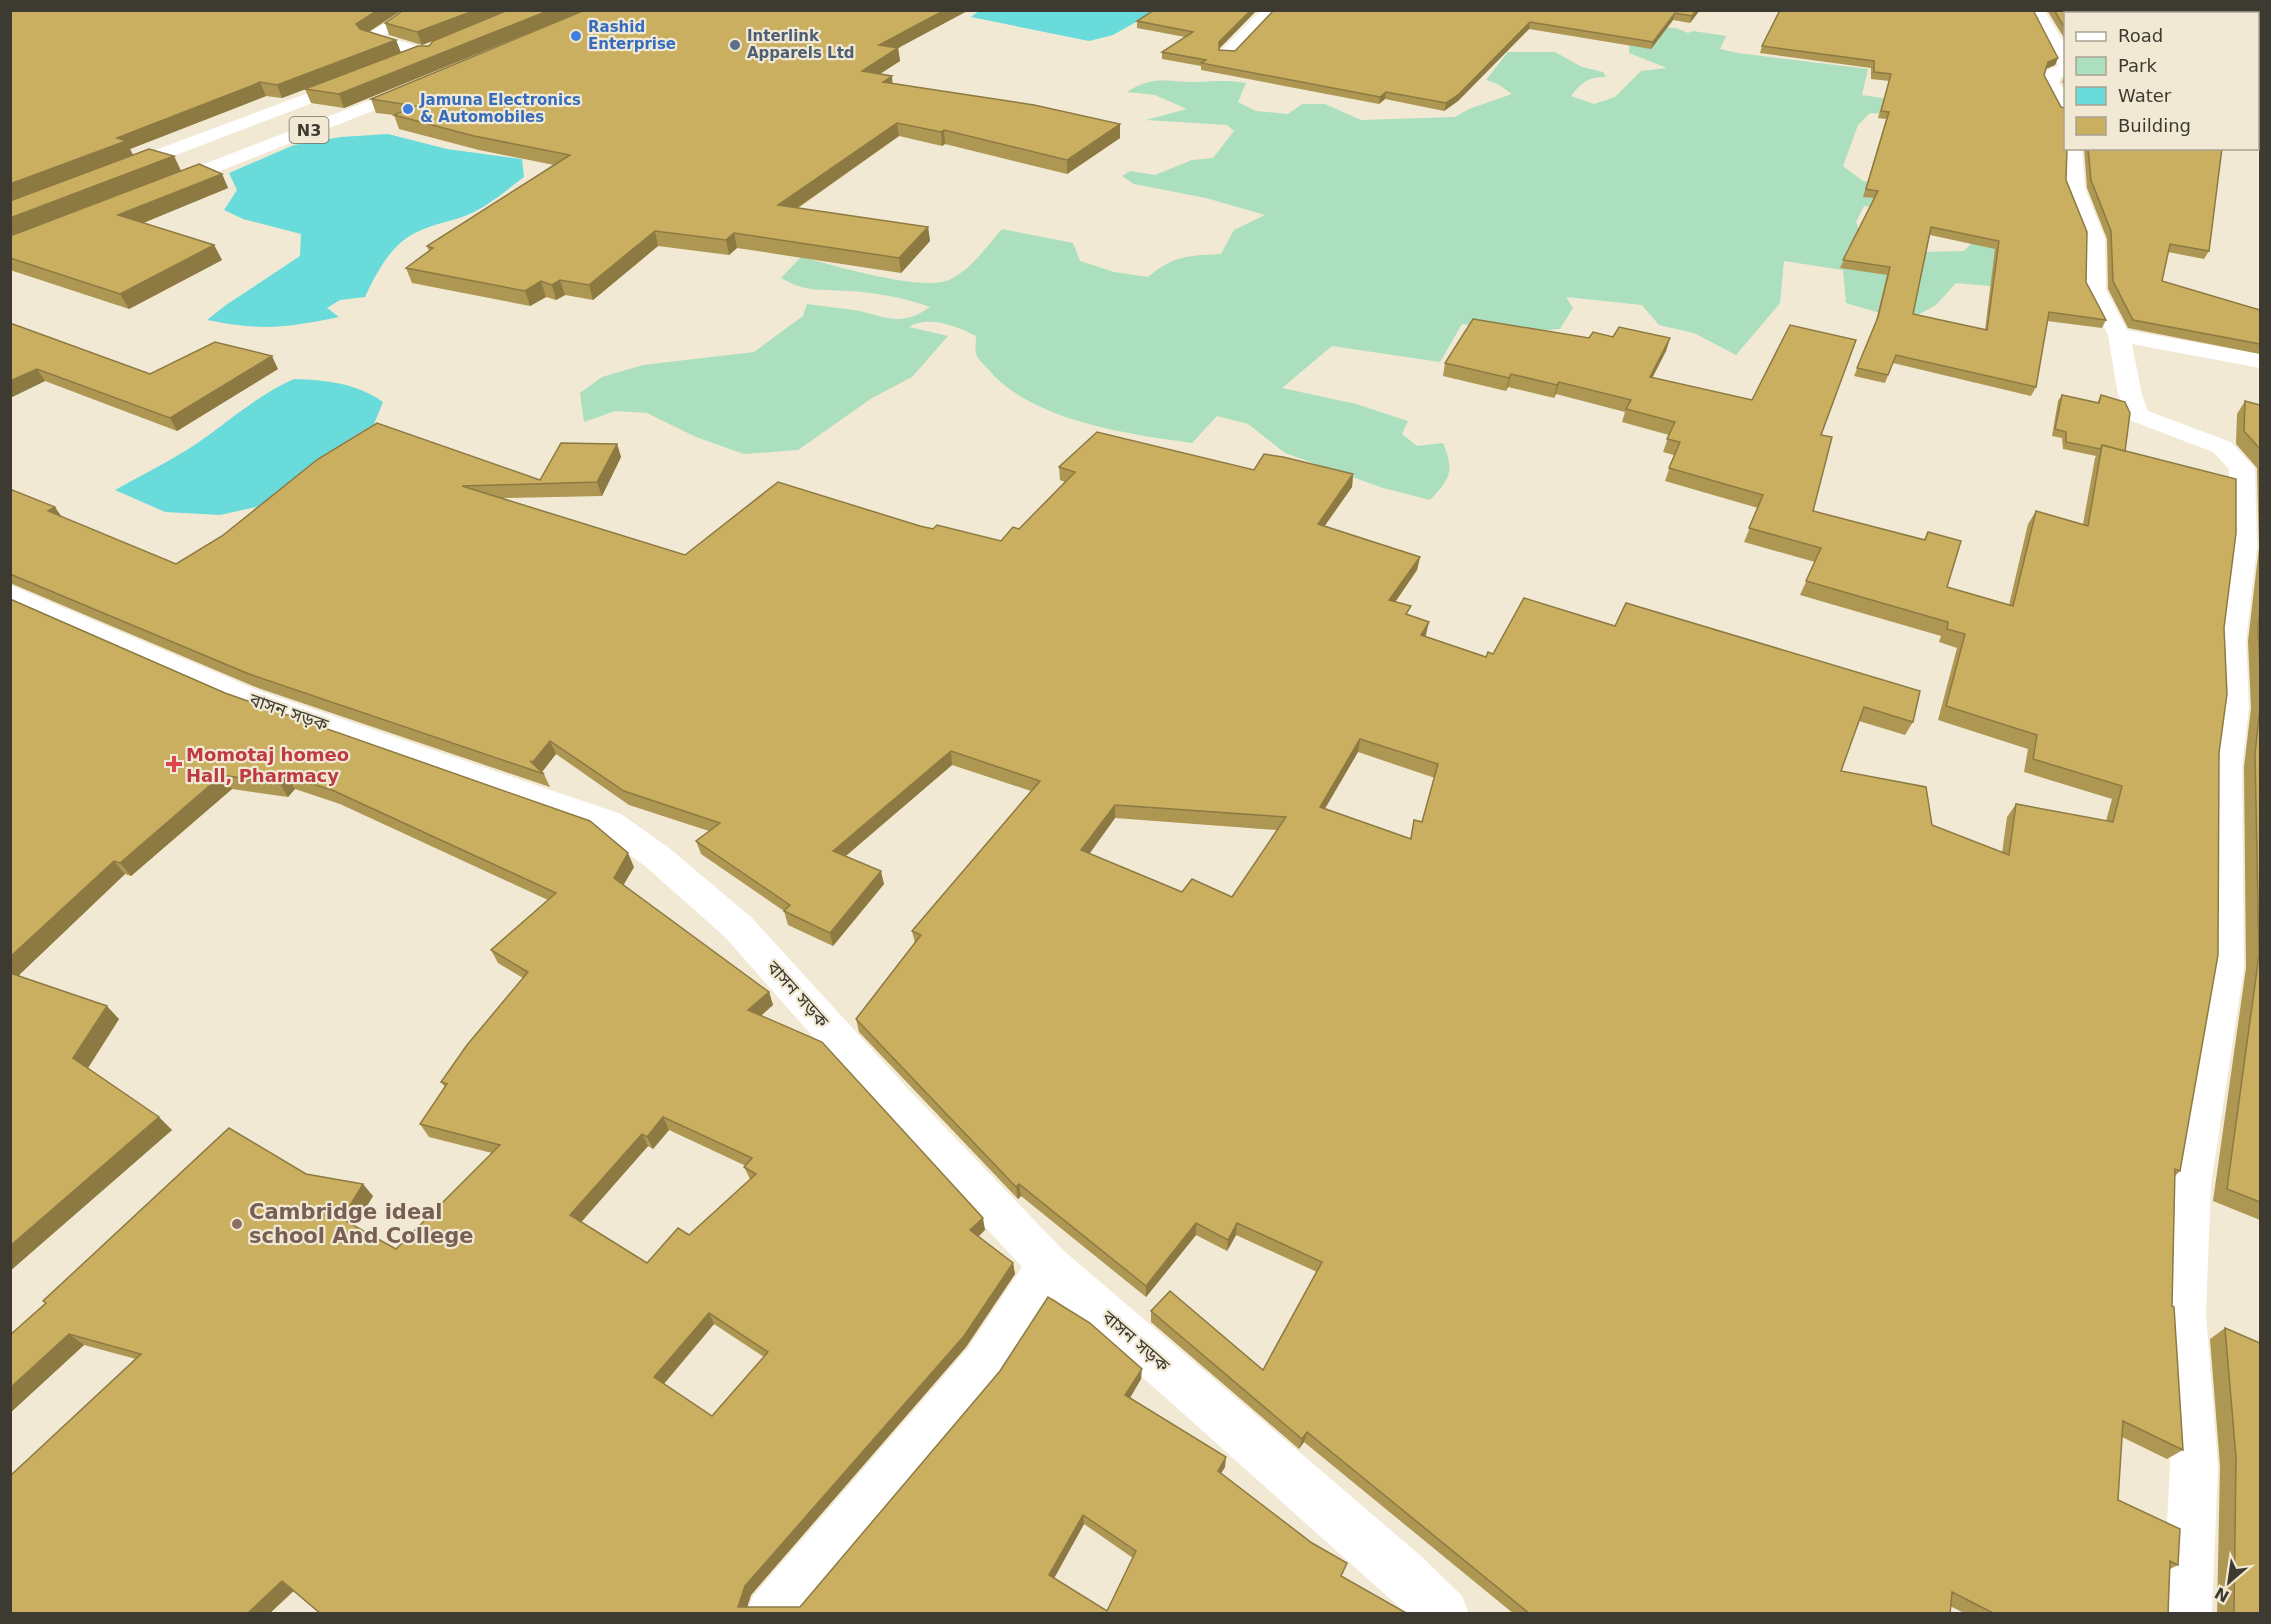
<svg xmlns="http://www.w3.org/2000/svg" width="2271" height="1624" viewBox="0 0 2271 1624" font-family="'DejaVu Sans','Noto Sans Bengali',sans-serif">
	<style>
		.green { fill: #abdfbd }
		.water { fill: #6adbdb }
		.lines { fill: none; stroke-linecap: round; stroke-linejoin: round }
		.street { fill: #fff; fill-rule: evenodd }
		.highway { fill: #fff; fill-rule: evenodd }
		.wall { fill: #ae9653; fill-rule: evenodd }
		.shaded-wall { fill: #8d7a43 }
		.building { fill: #caaf60; stroke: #8d7a43; stroke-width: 1.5; fill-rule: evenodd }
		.shop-dot { fill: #3f7fe0; stroke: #f1e9d3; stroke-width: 2 }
		.service-dot { fill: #5c6f8a; stroke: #f1e9d3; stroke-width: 2 }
		.health-dot { fill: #e0444e; stroke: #f1e9d3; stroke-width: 2 }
		.education-dot { fill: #8d6e63; stroke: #f1e9d3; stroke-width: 2 }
		.labels { text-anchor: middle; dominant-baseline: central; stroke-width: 4.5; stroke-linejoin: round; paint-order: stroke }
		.far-shop-label { font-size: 15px; font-weight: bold; fill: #366cbe; stroke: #f1e9d3; text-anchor: start }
		.far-service-label { font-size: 15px; font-weight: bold; fill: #4e5e75; stroke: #f1e9d3; text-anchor: start }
		.shield { fill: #f1e9d3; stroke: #736e62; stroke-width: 1.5 }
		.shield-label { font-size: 16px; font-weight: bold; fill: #3d3a31 }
		.street-label { font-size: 18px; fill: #3d3a31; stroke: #f1e9d3 }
		.health-label { font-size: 18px; font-weight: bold; fill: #be3a42; stroke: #f1e9d3; text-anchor: start }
		.near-education-label { font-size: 21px; font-weight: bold; fill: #785e54; stroke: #f1e9d3; text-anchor: start }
	</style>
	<rect width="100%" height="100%" fill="#f1e9d3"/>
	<!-- green -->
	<path class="green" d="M1649 27 1676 28 1688 33 1693 31 1726 36 1720 49 1738 53 1868 69 1862 95 1909 102 1901 115 1870 113 1858 125 1843 166 1863 181 1929 193 1909 212 1864 206 1856 222 1862 237 1921 252 1964 251 1990 225 2061 292 1956 283 1936 305 1907 321 1846 303 1843 270 1784 261 1780 303 1736 355 1694 333 1659 325 1642 305 1566 297 1573 308 1560 329 1522 332 1462 324 1440 362 1332 346 1282 388 1356 404 1408 421 1402 434 1417 446 1443 443C1455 471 1450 479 1430 500L1383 488 1285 453 1248 424 1217 416 1192 443C1128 434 1031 421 988 369 984 365 978 359 976 354 975 349 976 341 976 336 957 326 928 315 909 327L948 336 912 377 872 398 798 450 744 454 696 437 647 413 615 411 584 422 580 393 602 377 643 365 754 352 803 316 807 304C822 306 838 308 854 310 885 316 901 328 930 307 905 298 874 292 848 291 821 289 806 293 781 278L801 257C833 265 921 292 949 280 971 270 987 246 1002 229L1073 243 1080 261 1114 272 1148 277C1174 255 1188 256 1221 254L1234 230 1265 215 1206 198 1134 184 1122 176 1130 171 1155 175 1192 160 1213 158 1234 131 1227 125 1146 120 1187 109 1155 95 1127 92C1155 74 1169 83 1199 82 1216 81 1229 80 1246 83L1238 102 1256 111 1288 114 1302 104H1325L1361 120 1455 117 1469 109 1512 94 1498 84 1486 80 1508 52H1555L1582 67 1603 72 1606 77C1588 77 1582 82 1571 96L1594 104 1615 97 1641 71 1667 68 1629 53 1630 41 1645 45 1659 40 1636 34Z"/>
	<!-- water -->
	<g class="water">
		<polygon points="980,10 1178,11 1152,13 1113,35 1089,41 971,17"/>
		<path d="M388 134 447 149 522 159 524 177C508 189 492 203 474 212 456 221 435 223 417 232 392 243 376 273 365 297L340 300 327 308 339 317C285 328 262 331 207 320L226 305 300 256 301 234 243 219 224 210 237 190 229 173 294 145 341 137Z"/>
		<path d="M294 379C326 380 356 383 383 402L374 424 327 453 280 494 256 507 220 515 165 512 115 490C138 477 162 465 185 451 222 428 253 397 294 379Z"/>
	</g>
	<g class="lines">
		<!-- street -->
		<g class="street">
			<polygon points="406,10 425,10 384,36 433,51 435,54 433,57 421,57 365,40 363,37"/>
			<polygon points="1261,10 1277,10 1233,56 1221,56 1219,53 1221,50"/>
			<polygon points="2029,10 2044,10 2066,46 2066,75 2061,77 2059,83 2066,91 2066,114 2060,113 2043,83 2047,70 2058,66 2055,55"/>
			<polygon points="2066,146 2066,148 2082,148 2085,188 2105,239 2106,290 2127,330 2260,354 2260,368 2132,344 2142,395 2148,411 2231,442 2255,468 2257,547 2246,641 2249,708 2242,767 2244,968 2211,1185 2206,1314 2218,1466 2212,1614 2162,1614 2170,1466 2162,1314 2169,1185 2208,968 2210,767 2219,708 2216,641 2229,547 2229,469 2213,452 2129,420 2118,395 2108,335 2084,290 2085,239 2065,188"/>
			<polygon points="10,585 257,690 621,814 669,848 751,917 909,1090 1064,1251 1421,1556 1462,1596 1469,1614 1407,1614 1053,1297 1000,1380 804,1614 746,1614 753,1596 968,1348 1022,1267 881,1114 725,937 645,866 597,832 235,704 10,605"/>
		</g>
		<!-- highway -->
		<g class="highway">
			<polygon points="351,77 357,78 359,82 357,86 129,173 115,173 113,169 115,165"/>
			<polygon points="415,83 424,88 421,92 174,189 167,191 157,185 160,181"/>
		</g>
	</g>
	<!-- wall -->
	<g class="wall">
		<polygon points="10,10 402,10 368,32 396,40 401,53 429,46 432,41 422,45 389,35 385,23 585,10 344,108 311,103 305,89 282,98 266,96 130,149 133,155 174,156 181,171 67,215 222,174 228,188 143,223 214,245 222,260 129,309 10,270"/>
		<polygon points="585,10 969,10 898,48 900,61 880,74 893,83 1120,124 1120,138 1067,174 945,144 942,146 899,136 798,208 928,227 930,241 901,273 737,248 729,255 658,246 593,300 565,295 556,300 546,297 530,306 412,283 406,268 429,251 427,246 554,165 479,150 399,129 394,115 376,113 371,99"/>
		<polygon points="1257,10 1219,48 1219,50 1235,51 1274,10 1700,10 1690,23 1673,20 1651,49 1529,29 1458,101 1444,111 1385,99 1379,104 1201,70 1201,66 1162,59 1162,52 1185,37 1137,28 1137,21"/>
		<polygon points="2047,10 2238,10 2066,14 2066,41"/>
		<polygon points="2247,10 2260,11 2260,132 2258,111 2258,14 2245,14"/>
		<path d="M1762 46 2058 58 2055 65 2046 69 2044 75 2066 180 2086 282 2106 320 2102 328 2047 321 2036 387 2031 396 1893 363 1885 383 1854 376 1875 325 1887 275 1840 268 1874 198 1863 197 1886 119 1878 118 1889 81 1871 79V68L1760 53ZM1930 235 1995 249 1985 330 1913 314Z"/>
		<polygon points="2065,75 2066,75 2066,88 2062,82"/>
		<polygon points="2084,148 2222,148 2209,251 2204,259 2168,252 2162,281 2260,310 2260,354 2128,328 2108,289 2107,239 2087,188"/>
		<polygon points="10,323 150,374 278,369 177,431 45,381 10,398"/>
		<path d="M1613 337 1670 338 1666 351 1652 378 1821 435 1813 511 1924 540 1928 532 1947 587 2009 605 2028 524 2036 511 2083 524 2095 458 2096 456 2063 449 2062 438 2052 436 2058 401 2062 395 2097 403 2101 395 2125 451 2224 628 2219 753 2180 1171 2175 1176 2172 1306 2183 1450 2167 1459 2122 1437 2118 1500 2178 1565 2170 1569 2168 1614H1966L1950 1606V1614H1514L1304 1442 1299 1449 1151 1322V1311L1263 1370 1317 1272 1236 1235 1227 1251 1196 1235 1146 1297 1021 1196 1018 1199 859 1032 856 1019 915 943 912 931 1031 791 952 765 846 856 884 884 833 946 788 925 784 911 701 854 696 841 709 831 629 805 556 754 542 772 544 774 550 787 258 688 10 583V489L62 517 176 564 222 536 318 459 540 480 617 444 621 457 602 496 502 498 685 555 920 526 1001 541 1019 529 1065 482 1060 480 1059 467 1254 470 1353 474 1352 487 1324 526 1420 557 1417 570 1395 602 1409 615 1426 635 1425 636 1486 657 1493 654 1524 598 1913 722 1905 735 1859 721 1841 771 1932 825 2002 853 2007 817 2016 804 2106 821 2112 799 2024 772 2028 749 1938 720 1957 648 1939 642 1941 636 1800 595 1815 562 1744 542 1758 508 1665 481 1674 455 1663 452 1669 435 1622 422 1625 412 1556 394 1554 398 1508 387 1506 391 1443 376 1445 363 1589 338ZM1358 752 1435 778 1422 822 1414 820 1410 839 1325 809ZM1115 818 1277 830 1232 897 1182 892 1089 854Z"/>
		<polygon points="2245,401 2260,405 2260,1220 2213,1201 2246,968 2244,767 2251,708 2248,641 2259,547 2257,468 2236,444 2237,414"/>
		<path d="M10 599 225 693 634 867 623 885 769 992 773 1005 761 1016 985 1230 978 1236 1013 1263 1015 1274 966 1347 751 1595 747 1607H800L1141 1379 1130 1397 1225 1467 1221 1473 1341 1576 1408 1614H321L294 1591 269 1614H10L136 1359 84 1345 10 1413V1335L306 1174 373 1196 355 1226 396 1249 492 1153 429 1137 420 1124 445 1087 441 1082 523 978 498 963 491 950 548 900 340 804 295 789 288 797 232 789 131 876 125 874 19 975 21 977 119 1019 88 1068 172 1130 10 1271ZM669 1130 746 1166 744 1167 750 1179 689 1235 647 1263 581 1222 648 1146 653 1149ZM714 1324 764 1357 712 1416 664 1384ZM1084 1524 1133 1558 1107 1611 1054 1578Z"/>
		<polygon points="2225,1328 2260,1614 2217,1614 2220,1466 2210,1339"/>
	</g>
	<!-- shaded-wall -->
	<g class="shaded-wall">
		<polygon points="378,10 402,10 361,37 356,24"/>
		<polygon points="476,10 513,10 422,45 417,32"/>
		<polygon points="550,10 585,10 344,108 339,94"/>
		<polygon points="945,10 969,10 898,48 900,61 864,84 862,71 879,45"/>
		<polygon points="1251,10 1257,10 1219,49 1219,42"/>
		<polygon points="1696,10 1700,10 1690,23 1692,16"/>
		<polygon points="1675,13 1673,20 1651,49 1653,42"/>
		<polygon points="1530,22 1529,29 1458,101 1444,111 1446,103"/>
		<polygon points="396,40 401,53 282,98 277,85"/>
		<polygon points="2058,58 2055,65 2045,69 2048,62"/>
		<polygon points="892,76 893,89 883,82"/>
		<polygon points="260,82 266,96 130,149 133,155 10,202 10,184 117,138"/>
		<polygon points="1386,92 1385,99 1379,104 1380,97"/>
		<polygon points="897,123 899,136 781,219 778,205"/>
		<polygon points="1120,124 1120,138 1067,174 1067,160"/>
		<polygon points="944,130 945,144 942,146 941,132"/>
		<polygon points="174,156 181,171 10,236 10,218"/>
		<polygon points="222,174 228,188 126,230 118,215"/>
		<polygon points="928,227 930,241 901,273 899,258"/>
		<polygon points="655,231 658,246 593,300 589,285"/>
		<polygon points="734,233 737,248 729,255 726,240"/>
		<polygon points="214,245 222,260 129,309 120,294"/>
		<polygon points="560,280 565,295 556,300 552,285"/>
		<polygon points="541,281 546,297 530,306 525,291"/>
		<polygon points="1670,338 1666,351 1646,390 1650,377"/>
		<polygon points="272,356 278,369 177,431 170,418"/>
		<polygon points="37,369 45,381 10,398 10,381"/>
		<polygon points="1511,374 1508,387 1506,391 1509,378"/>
		<polygon points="1559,382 1556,394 1554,398 1557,385"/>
		<polygon points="617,444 621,457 602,496 597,482"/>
		<polygon points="1353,474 1352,487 1317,537 1318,524"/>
		<polygon points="55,507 64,520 48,511"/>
		<polygon points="1420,557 1417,570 1387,614 1389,600"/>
		<polygon points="1429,622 1426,635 1418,648 1421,635"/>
		<polygon points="1360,739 1358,752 1318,820 1320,807"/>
		<polygon points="550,741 556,754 541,773 538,772 533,762"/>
		<polygon points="951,751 952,765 836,864 833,851"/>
		<polygon points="222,775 232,789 131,876 120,863"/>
		<polygon points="286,776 295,789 288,797 280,784"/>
		<polygon points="1115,805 1115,818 1082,864 1081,850"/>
		<polygon points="628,853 634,867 620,891 614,878"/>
		<polygon points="114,861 125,874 19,975 23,979 10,978 10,957"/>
		<polygon points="881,871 884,884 833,946 830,933"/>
		<polygon points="769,992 773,1005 752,1023 748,1010"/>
		<polygon points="107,1006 119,1019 86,1071 73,1058"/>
		<polygon points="159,1117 172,1130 10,1271 10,1246"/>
		<polygon points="663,1117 669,1130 653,1149 647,1137"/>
		<polygon points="642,1134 648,1146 577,1227 570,1215"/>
		<polygon points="363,1184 373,1196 352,1231 342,1219"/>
		<polygon points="1019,1184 1021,1196 1018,1199 1016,1187"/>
		<polygon points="983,1218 985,1230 973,1242 970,1230"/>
		<polygon points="1196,1223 1196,1235 1146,1297 1146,1286"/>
		<polygon points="1237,1223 1236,1235 1227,1251 1228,1240"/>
		<polygon points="1013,1263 1015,1274 966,1347 751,1595 745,1614 738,1607 745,1586"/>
		<polygon points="709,1313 714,1324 661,1387 654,1377"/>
		<polygon points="69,1334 84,1345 10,1413 10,1388"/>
		<polygon points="1142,1369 1141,1379 1126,1405 1125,1395"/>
		<polygon points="1307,1432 1304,1442 1299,1449 1302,1439"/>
		<polygon points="1226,1457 1225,1467 1217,1480 1218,1471"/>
		<polygon points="1083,1515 1084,1524 1051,1584 1049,1575"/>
		<polygon points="282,1581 295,1589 269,1614 247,1614"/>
	</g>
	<!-- building -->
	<g class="building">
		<polygon points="10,10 378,10 356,24 360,29 396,40 277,85 260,82 251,86 117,138 126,141 10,184"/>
		<polygon points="404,10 476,10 417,32 385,23"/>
		<polygon points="508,10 550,10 339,94 305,89 418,46 429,46 433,41"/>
		<polygon points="585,10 945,10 879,45 898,48 862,71 892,76 883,82 1034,105 1120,124 1067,160 944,130 941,132 897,123 778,205 928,227 899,258 734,233 726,240 655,231 589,285 560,280 552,285 541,281 525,291 406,268 433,248 427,246 570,155 474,136 394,115 415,106 371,99"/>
		<polygon points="1154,10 1251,10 1219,42 1219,50 1235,51 1274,10 1696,10 1692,16 1675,13 1653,42 1530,22 1459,94 1446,103 1386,92 1380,97 1201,63 1206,60 1162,52 1193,32 1137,21"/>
		<path d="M1780 10H2033L2058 58 2048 62 2044 75 2061 107 2066 108V148H2067L2066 180 2087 232 2086 282 2106 320 2049 312 2036 387 1896 355 1888 375 1857 368 1878 317 1890 267 1843 260 1878 191 1866 189 1889 112 1881 111 1891 74 1874 72V61L1762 46ZM1931 227 1999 241 1987 330 1913 314Z"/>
		<polygon points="2054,10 2238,10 2238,14 2066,14 2066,30"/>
		<polygon points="2248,10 2260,11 2260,97 2258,77 2258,14 2248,14"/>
		<polygon points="2088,148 2222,148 2209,251 2170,244 2162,281 2260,310 2260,344 2133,320 2113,281 2111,231 2091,180"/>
		<polygon points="149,149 174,156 10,218 10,201"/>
		<polygon points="199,164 222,174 118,215 214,245 120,294 10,258 10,236"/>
		<path d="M1473 319 1589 338 1593 332 1613 337 1619 327 1670 338 1650 377 1752 400 1790 325 1856 340 1821 435 1832 437 1813 511 1925 540 1928 532 1961 541 1947 587 2013 606 2036 511 2088 526 2102 445 2236 479V533L2224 628 2227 694 2219 753 2218 955 2180 1171 2175 1169 2172 1306 2174 1307 2183 1450 2123 1421 2118 1500 2180 1529 2178 1565 2170 1561 2168 1614H1995L1952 1592 1950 1614H1530L1307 1432 1302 1439 1151 1311 1170 1291 1263 1370 1322 1262 1237 1223 1228 1240 1196 1223 1146 1286 1019 1184 1016 1187 856 1019 921 935 912 931 1040 781 951 751 833 851 881 871 830 933 784 911 790 905 696 841 720 823 624 791 550 741 533 762 530 761 544 774 249 674 10 574V489L55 507 48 511 176 564 222 536 318 459 377 423 540 480 561 443 617 444 597 482 462 486 685 555 778 482 920 526 933 529 937 525 1001 541 1013 527 1019 529 1075 472 1059 467 1097 432 1254 470 1264 454 1283 457 1353 474 1318 524 1420 557 1389 600 1411 606 1406 614 1429 622 1421 635 1486 657 1488 652 1493 654 1524 598 1615 626 1626 603 1920 691 1913 722 1864 707 1841 771 1926 787 1932 825 2009 855 2016 804 2113 822 2122 786 2033 759 2037 735 1946 706 1965 634 1947 629 1948 622 1806 581 1821 548 1749 528 1763 495 1669 468 1680 442 1667 439 1675 422 1626 409 1631 400 1559 382 1557 385 1511 374 1509 378 1445 363ZM1360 739 1438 764 1422 822 1414 820 1411 839 1320 807ZM1115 805 1286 817 1232 897 1192 879 1182 892 1081 850Z"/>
		<polygon points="10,323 150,374 215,342 272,356 170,418 37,369 10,381"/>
		<polygon points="2062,395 2099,403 2101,395 2125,402 2130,413 2125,451 2102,445 2100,449 2066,442 2066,432 2055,429"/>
		<polygon points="2245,401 2260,405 2260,449 2244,431"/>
		<path d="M10 599 225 693 590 821 628 853 614 878 769 992 748 1010 822 1042 983 1218 970 1230 1013 1263 964 1336 745 1586 738 1607H800L1000 1371 1048 1297 1090 1323 1142 1369 1125 1395 1226 1457 1218 1471 1312 1543 1347 1563 1341 1576 1408 1614H321L282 1581 247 1614H10V1476L141 1354 69 1334 10 1388V1335L46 1303 43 1301 229 1128 306 1174 363 1184 342 1219 396 1249 500 1145 420 1124 447 1084 441 1082 467 1045 528 972 491 950 556 893 332 790 286 776 280 784 222 775 120 863 114 861 10 957ZM663 1117 752 1158 744 1167 756 1174 689 1235 678 1228 647 1263 570 1215 642 1134 647 1137ZM709 1313 768 1352 712 1416 654 1377ZM1083 1515 1136 1551 1107 1611 1049 1575Z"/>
		<polygon points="2260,608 2260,668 2258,628"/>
		<polygon points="2260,707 2260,1202 2227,1189 2259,955 2255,754"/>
		<polygon points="10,973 107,1006 73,1058 159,1117 10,1246"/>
		<polygon points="2225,1328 2260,1343 2260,1614 2234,1614 2236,1457"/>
	</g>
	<!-- markers -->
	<g class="shop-dot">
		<circle cx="576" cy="36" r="6"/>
		<circle cx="408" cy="109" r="6"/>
	</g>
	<circle class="service-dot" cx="735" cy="45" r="6"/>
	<path class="health-dot" d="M171 755h6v6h6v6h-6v6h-6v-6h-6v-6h6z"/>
	<circle class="education-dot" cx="237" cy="1224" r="6"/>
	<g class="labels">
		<!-- far-shop labels -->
		<g class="far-shop-label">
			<text x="588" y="27">Rashid<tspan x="588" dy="17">Enterprise</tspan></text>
			<text x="420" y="100">Jamuna Electronics<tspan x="420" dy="17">&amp; Automobiles</tspan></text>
		</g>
		<!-- far-service labels -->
		<g class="far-service-label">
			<text x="747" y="36">Interlink<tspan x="747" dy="17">Apparels Ltd</tspan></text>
		</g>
		<!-- shield labels -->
		<rect class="shield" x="289.5" y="117" width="39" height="26" rx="4.5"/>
		<g class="shield-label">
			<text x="309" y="130">N3</text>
		</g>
		<!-- street labels -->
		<g class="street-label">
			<text transform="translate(289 712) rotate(19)">বাসন সড়ক</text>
			<text transform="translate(798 994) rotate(48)">বাসন সড়ক</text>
			<text transform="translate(1136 1341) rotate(41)">বাসন সড়ক</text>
		</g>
		<!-- health labels -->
		<g class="health-label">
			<text x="186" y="754">Momotaj homeo<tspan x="186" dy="21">Hall, Pharmacy</tspan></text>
		</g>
		<!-- near-education labels -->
		<g class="near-education-label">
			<text x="249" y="1212">Cambridge ideal<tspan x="249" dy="24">school And College</tspan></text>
		</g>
	</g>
	<!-- border -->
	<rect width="2271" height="1624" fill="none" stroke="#3d3a31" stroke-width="24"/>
	<!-- legend -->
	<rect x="2064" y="12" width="195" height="138" fill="#f1e9d3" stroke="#a9a392" stroke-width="1.5"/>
	<rect x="2076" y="32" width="30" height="9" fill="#ffffff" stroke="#a9a392" stroke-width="1.5"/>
	<text x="2118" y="42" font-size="18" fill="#3d3a31">Road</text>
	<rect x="2076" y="57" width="30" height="18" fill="#abdfbd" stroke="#a9a392" stroke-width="1.5"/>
	<text x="2118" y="72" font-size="18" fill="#3d3a31">Park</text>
	<rect x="2076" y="87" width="30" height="18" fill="#6adbdb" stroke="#a9a392" stroke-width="1.5"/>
	<text x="2118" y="102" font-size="18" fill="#3d3a31">Water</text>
	<rect x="2076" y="117" width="30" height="18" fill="#caaf60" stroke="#a9a392" stroke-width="1.5"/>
	<text x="2118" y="132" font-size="18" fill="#3d3a31">Building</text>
	<!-- north arrow -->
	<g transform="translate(2229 1582) rotate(209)" stroke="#f1e9d3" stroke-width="4.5" paint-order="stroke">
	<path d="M0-4.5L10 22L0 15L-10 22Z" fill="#3d3a31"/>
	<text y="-9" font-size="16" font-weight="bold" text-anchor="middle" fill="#3d3a31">N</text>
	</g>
</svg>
